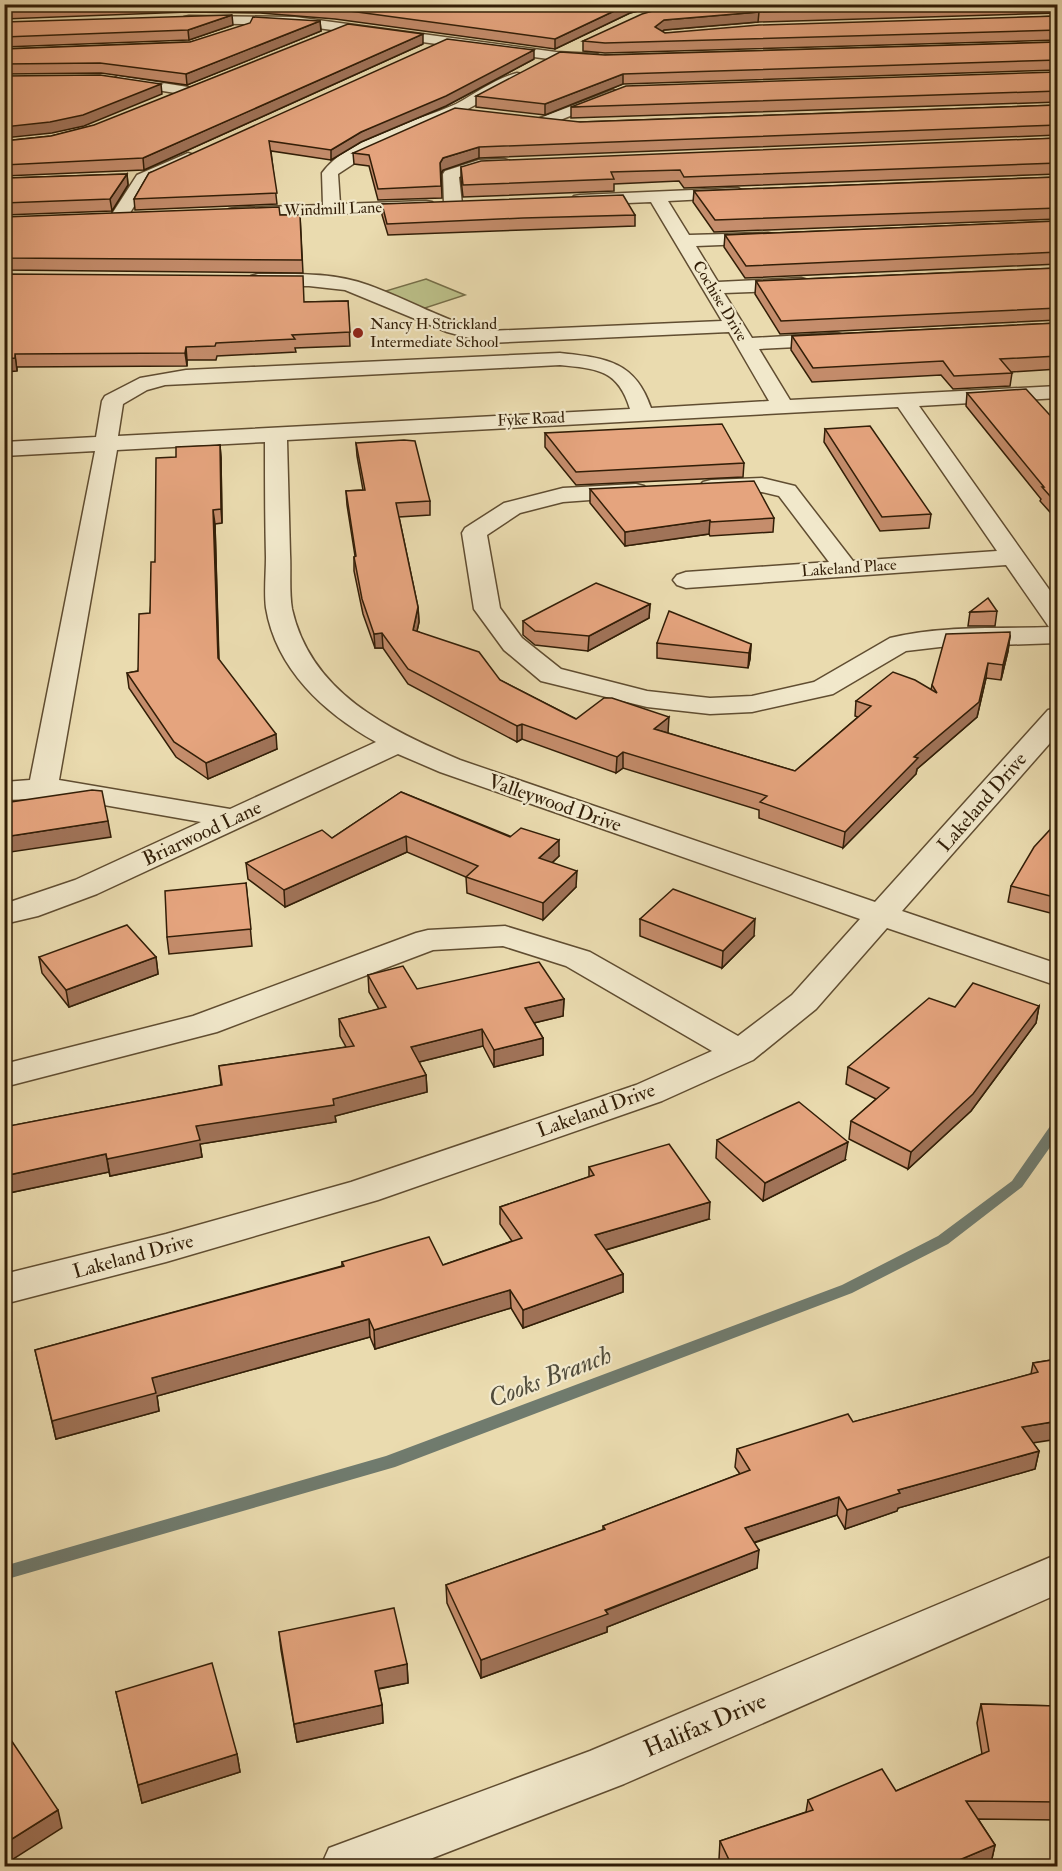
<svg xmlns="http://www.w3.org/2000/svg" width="1062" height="1871" viewBox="0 0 1062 1871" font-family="'IM FELL Double Pica',serif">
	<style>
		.green { fill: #bbbf88; stroke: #766e48; stroke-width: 1.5 }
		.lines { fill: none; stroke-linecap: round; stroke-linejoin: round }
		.stream { fill: #707b6e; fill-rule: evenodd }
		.minor-casing { stroke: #604d31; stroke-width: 3 }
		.minor { fill: #f1e8cb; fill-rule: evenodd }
		.wall { fill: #c58d6c; stroke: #321e07; stroke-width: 1.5 }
		.shaded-wall { fill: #a07358; stroke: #321e07; stroke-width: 1.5 }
		.building { fill: #e5a47e; stroke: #321e07; stroke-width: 1.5 }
		.poi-dot { fill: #8f2418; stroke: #f1e8cb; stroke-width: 2 }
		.labels { text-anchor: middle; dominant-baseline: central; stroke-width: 4.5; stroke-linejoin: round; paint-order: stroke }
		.far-street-label { font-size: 16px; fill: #321e07; stroke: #f1e8cb }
		.far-poi-label { font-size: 16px; fill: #321e07; stroke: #f1e8cb; text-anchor: start }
		.street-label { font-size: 20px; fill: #321e07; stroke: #f1e8cb }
		.near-street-label { font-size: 24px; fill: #321e07; stroke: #f1e8cb }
		.near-water-label { font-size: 26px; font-style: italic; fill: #514c3b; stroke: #f1e8cb }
	</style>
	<rect width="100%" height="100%" fill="#eadbaf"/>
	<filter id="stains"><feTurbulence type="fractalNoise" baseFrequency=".00333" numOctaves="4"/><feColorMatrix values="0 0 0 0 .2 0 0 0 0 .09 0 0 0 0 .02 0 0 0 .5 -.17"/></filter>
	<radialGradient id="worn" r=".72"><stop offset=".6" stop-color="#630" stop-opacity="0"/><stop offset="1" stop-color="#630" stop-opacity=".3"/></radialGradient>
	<!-- green -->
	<polygon class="green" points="426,279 465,295 422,309 379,293"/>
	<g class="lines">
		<!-- stream -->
		<polygon class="stream" points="1058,1121 1058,1136 1022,1187 948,1244 852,1293 395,1467 4,1580 4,1566 386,1456 842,1285 938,1236 1012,1181 1053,1122"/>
		<!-- minor casing -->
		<g class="minor-casing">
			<g id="minor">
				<polygon points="189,16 295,17 556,52 597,54 604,58 597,62 556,60 295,25 184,23 182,20 184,17"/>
				<path d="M517 73 522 74 524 77 522 80 464 111 376 149 338 174 340 204 426 201 432 202 435 206 432 210 235 218 229 217 226 213 229 209 235 208 323 205 322 173C348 137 416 122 456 104 475 94 496 78 517 73Z"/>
				<polygon points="118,76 188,87 195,91 188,95 113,83 111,80"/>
				<polygon points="613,90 618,91 620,94 618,97 545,126 535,126 532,123 535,120"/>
				<polygon points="188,153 194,155 196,158 194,161 149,182 125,221 113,221 110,217 137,175"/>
				<polygon points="504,159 510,161 512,164 510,167 481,170 459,177 462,204 459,208 447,208 444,204 443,174 445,171 479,160"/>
				<path d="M738 188 746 193 744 197 668 201 689 235 768 233 774 234 777 238 774 242 768 243 696 246 718 282 801 278 808 280 810 284 808 288 801 290 724 293 752 338 837 333 844 335 847 339 844 343 837 345 759 349 790 400 1058 386V398L919 406 1058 602V643L940 647 906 651 833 694 752 712 710 714 647 707 541 681 504 650 474 609 462 533 465 528 504 503 563 488 636 484 644 486 648 491 644 496 563 502 520 513 487 535 500 608 522 638 561 669 647 691 710 698 752 696 814 682 890 638C941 625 999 629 1052 627H1049L1006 565 686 588 677 585 673 580 677 575 686 572 829 562 779 496 762 492 711 494 703 492 699 487 703 482 711 480 762 478 795 486 853 561 997 551 898 407 287 440C288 478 289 516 290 554 291 571 289 592 292 609 311 693 388 729 460 760L875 902 1048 710 1058 708V734L902 911 1058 964V986L887 928 816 1009 753 1060 662 1101 378 1200 166 1262 4 1304V1274L166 1234 351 1182 636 1085 712 1051 566 966 503 946 433 950 217 1032 4 1087V1064L193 1016 416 933 428 930 505 926 590 952 738 1036 792 995 860 919 440 772 398 754 97 894 38 916 4 924V904L75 880 201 822 64 798 4 800V782L30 780 95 451 4 456V442L96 437 102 401 105 396 140 378 186 370 560 353C604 358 635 360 651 408L769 401 729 332 488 343 447 332 345 290 309 286H258L251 284 249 280 251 276 258 274C295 274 333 272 368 285 408 299 445 322 488 331L722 321 651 202 580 205 574 204 571 200 574 196 580 195ZM560 365C597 369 618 369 630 409L118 436 123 404 147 390 165 385ZM265 442C265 480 265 518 266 557 266 573 264 592 266 608 276 669 324 713 376 742L230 809 59 780 117 450Z"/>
				<polygon points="1058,1554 1058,1594 624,1784 412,1866 321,1866 329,1848 590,1751"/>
			</g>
		</g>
		<!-- minor -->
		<use href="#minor" class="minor"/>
	</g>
	<!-- wall -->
	<g class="wall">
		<polygon points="4,4 666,4 630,13 555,49 335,19 260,13 188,12 4,19"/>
		<polygon points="685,4 1058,4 1058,13 758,22 664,30 662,31 665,33 1058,16 1058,40 605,53 583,51 583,41"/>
		<polygon points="320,21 321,31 187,85 101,73 4,74 4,49 190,42"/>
		<polygon points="4,22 233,25 189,40 4,47"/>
		<polygon points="1058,42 1058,70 623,84 545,115 476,107 476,96 605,55"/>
		<polygon points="423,44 144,170 4,176 4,141 51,136"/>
		<polygon points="534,59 446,106 361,142 331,160 271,151 277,204 135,210 134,199 149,173"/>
		<polygon points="1058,72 1058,102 571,118 571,107"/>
		<polygon points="1058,105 1058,135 479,158 443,170 441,174 442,198 378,200 369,166 354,164 353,153 580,122"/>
		<polygon points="1058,138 1058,174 684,188 679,181 614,184 614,191 463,197 461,179 461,167"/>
		<polygon points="127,174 128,185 112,211 4,215 4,177 8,178"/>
		<polygon points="1058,177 1058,219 714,232 693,202 694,191"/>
		<polygon points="382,204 635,215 635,226 523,230 388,235 382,215"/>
		<polygon points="280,215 300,215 303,273 4,270 4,217"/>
		<polygon points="1058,221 1058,264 745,278 724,247 725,235"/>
		<polygon points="1058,268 1058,320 780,334 755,294 756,281"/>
		<polygon points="4,274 304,302 348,301 350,346 295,348 296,352 217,356 216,360 187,360 187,366 17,367 17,371"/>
		<polygon points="1058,323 1058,369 1012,372 1012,373 1010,386 953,389 941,375 812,382 791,350 792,336"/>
		<polygon points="967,393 1058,424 1058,521 1040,501 1041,499 966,406"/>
		<polygon points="825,429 931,514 929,528 880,531 824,442"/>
		<polygon points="545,433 744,463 743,477 576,485 545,447"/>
		<polygon points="356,443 430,501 430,515 399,517 418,607 419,622 417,631 500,680 576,719 668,733 795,771 858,717 855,716 856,701 931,690 932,685 1010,636 1008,651 1001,680 986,678 977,717 917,769 916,774 843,848 759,818 759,810 623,768 616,773 522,739 517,742 408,684 383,648 375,648 363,614 354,571 354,557 355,556 347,505 346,491 363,490 357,456"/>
		<polygon points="220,445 221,458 222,523 215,524 219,660 277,749 208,779 176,757 129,688 127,673 138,671 150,613 155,562 176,457"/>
		<polygon points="590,489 774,518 773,532 710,536 709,534 625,546 590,503"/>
		<polygon points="650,604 649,618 588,651 535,645 523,635 523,621"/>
		<polygon points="997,611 995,626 968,626 970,612"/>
		<polygon points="657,643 751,644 750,659 748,668 657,658"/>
		<polygon points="401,792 559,856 552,863 576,887 543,920 467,893 466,877 407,852 285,907 248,879 246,863 332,838"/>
		<polygon points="1058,821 1058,915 1008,902 1011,886"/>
		<polygon points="246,883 252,946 169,954 167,937"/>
		<polygon points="640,919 754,936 722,968 640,936"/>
		<polygon points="39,957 156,957 158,974 69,1007 42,973"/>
		<polygon points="368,975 417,989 564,999 563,1016 534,1023 543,1038 543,1055 494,1067 483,1046 419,1062 426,1075 427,1092 335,1116 336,1122 200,1144 202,1157 110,1176 109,1172 4,1194 4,1127 221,1085 219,1066 346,1047 340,1036 339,1019 379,1009 369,992"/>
		<polygon points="1039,1006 1036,1023 971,1111 908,1169 849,1139 851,1121 876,1099 846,1084 848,1067 955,1007"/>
		<polygon points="717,1140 845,1160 763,1201 716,1158"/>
		<polygon points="589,1167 709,1219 606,1250 623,1274 623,1292 523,1328 511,1308 375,1349 370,1337 157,1396 159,1411 56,1439 35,1350 342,1266 342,1262 443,1265 512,1241 500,1224 500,1207 589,1177"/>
		<polygon points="1058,1359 1033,1443 1039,1451 1035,1469 898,1508 897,1511 845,1529 837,1515 754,1543 757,1568 607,1627 607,1632 481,1678 447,1603 446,1585 603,1530 603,1526 740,1474 735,1467 737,1449 853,1422 1031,1374 1033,1363"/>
		<polygon points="279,1632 407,1664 408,1683 379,1689 382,1705 383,1723 297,1742 281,1650"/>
		<polygon points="116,1692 237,1754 240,1772 142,1803"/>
		<polygon points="981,1704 1058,1706 1058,1820 978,1819 995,1845 991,1863 982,1866 722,1866 719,1859 720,1841 806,1812 808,1800 896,1791 982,1754 977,1723"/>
	</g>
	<!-- shaded-wall -->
	<g class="shaded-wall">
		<polygon points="629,4 666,4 630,13 555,49 555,39"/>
		<polygon points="759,12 758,22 664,30 655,37 655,27 664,20"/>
		<polygon points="232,15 233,25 189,40 188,30"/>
		<polygon points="320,21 321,31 187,85 186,74"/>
		<polygon points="423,34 423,44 144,170 143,158"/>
		<polygon points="534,50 534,59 446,106 361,142 331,160 331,150 361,132"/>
		<polygon points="623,74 623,84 545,115 545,104"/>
		<polygon points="161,84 162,94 84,126 52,133 4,138 4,127"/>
		<polygon points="479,147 479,158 443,170 441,174 440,163 443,158"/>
		<polygon points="127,174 128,185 112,211 110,199"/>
		<polygon points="186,347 187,360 187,366 185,353"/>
		<polygon points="15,354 17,371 4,372 4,359"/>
		<polygon points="220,445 221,458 222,523 221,509"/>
		<polygon points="213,510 215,524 219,673 218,658"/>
		<polygon points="710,520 709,534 625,546 625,532"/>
		<polygon points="650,604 649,618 588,651 589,636"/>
		<polygon points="418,607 419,622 414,644 413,630"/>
		<polygon points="382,633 383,648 375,648 374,634"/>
		<polygon points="1010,636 1008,651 1001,680 1003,665"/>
		<polygon points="751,644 750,659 748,668 749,653"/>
		<polygon points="988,663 986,678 977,717 917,769 916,774 843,848 845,832 914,757"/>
		<polygon points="669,717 668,733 654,729"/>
		<polygon points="522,724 522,739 517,742 517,726"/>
		<polygon points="276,734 277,749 208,779 206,763"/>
		<polygon points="623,752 623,768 616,773 617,757"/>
		<polygon points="108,821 111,837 4,853 4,837"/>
		<polygon points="406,836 407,852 285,907 284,890"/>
		<polygon points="559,840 559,856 539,875 539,858"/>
		<polygon points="577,871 576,887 543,920 543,903"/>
		<polygon points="755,919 754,936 722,968 723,951"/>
		<polygon points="156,957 158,974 69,1007 66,990"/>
		<polygon points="564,999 563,1016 525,1025 525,1008"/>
		<polygon points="1039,1006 1036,1023 971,1111 908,1169 911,1152"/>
		<polygon points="482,1029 483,1046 411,1064 411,1047"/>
		<polygon points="543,1038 543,1055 494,1067 494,1050"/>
		<polygon points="426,1075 427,1092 335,1116 336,1122 200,1144 202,1157 110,1176 107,1159 196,1126 333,1099"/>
		<polygon points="848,1142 845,1160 763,1201 765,1183"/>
		<polygon points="106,1154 109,1172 4,1194 4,1176"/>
		<polygon points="710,1202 709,1219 595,1253 595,1235"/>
		<polygon points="623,1274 623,1292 523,1328 523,1310"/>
		<polygon points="510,1290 511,1308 375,1349 374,1330"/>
		<polygon points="369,1319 370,1337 157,1396 159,1411 56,1439 52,1421 152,1378"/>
		<polygon points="1058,1421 1058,1439 1019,1445 1022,1427"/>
		<polygon points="1039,1451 1035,1469 898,1508 897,1511 845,1529 847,1510 898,1490"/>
		<polygon points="839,1497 837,1515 743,1546 745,1528"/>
		<polygon points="759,1550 757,1568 607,1627 607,1632 481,1678 481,1660"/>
		<polygon points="407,1664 408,1683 376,1689 375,1671"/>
		<polygon points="382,1705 383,1723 297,1742 294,1724"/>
		<polygon points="237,1754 240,1772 142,1803 138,1785"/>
		<polygon points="58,1810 62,1828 4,1865 4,1844"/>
		<polygon points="995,1845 991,1863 982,1866 945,1866"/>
	</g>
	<!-- building -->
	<g class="building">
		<polygon points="4,4 136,4 4,10"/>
		<polygon points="273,4 629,4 555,39 335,9"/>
		<polygon points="685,4 1023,4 759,12 664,20 655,27 665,33 759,25 1058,16 1058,30 605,43 583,41 642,14 667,7"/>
		<polygon points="232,15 188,30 4,37 4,22"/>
		<polygon points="253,17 320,21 186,74 100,63 4,64 4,49 190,42 250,23"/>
		<polygon points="348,24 423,34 143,158 4,165 4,141 51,136 94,125"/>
		<polygon points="447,39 534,50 446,96 361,132 331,150 269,141 277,193 134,199 149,173"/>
		<polygon points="1058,42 1058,60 623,74 545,104 476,96 560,52 605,55"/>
		<polygon points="1058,72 1058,91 571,107 626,86"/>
		<polygon points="100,75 161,84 83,115 50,122 4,127 4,76"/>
		<polygon points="1058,105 1058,125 479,147 443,158 440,163 441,186 378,189 369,155 353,153 455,108 580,122"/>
		<polygon points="1058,138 1058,163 684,177 680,170 611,172 614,179 463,185 461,167 481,161"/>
		<polygon points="127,174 110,199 4,203 4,177 8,178"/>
		<polygon points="1058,177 1058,208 715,220 694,191"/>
		<polygon points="623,195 635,215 523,218 387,224 382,204"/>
		<polygon points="279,207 280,215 300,215 302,260 4,258 4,244 7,241 4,241 4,217"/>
		<polygon points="1058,221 1058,252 746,266 725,235"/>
		<polygon points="1058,268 1058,308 781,321 756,281"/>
		<polygon points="4,274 303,276 304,302 348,301 350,332 292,335 295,339 216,343 215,346 186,347 185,353 15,354 15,358 4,359"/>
		<polygon points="1058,323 1058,356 1000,359 1012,373 954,376 943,361 813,368 792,336"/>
		<polygon points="1026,389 1058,424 1058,505 1042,487 1044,487 967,393"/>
		<polygon points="722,424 744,463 576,472 545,433"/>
		<polygon points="870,426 931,514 882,517 825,429"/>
		<polygon points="404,440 415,441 430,501 396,503 418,607 413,630 479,652 500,680 576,719 604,698 612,698 669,717 654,729 795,771 871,706 856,701 893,672 915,680 937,693 932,685 946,634 1010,632 1010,636 1003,665 988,663 979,702 914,757 918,758 845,832 760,802 767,796 623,752 617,757 522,724 517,726 408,669 382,633 374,634 362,599 354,557 356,556 346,491 365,490 356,443"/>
		<polygon points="220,445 221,509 213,510 218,658 276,734 206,763 174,742 127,673 138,671 139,614 150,613 151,562 155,562 156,458 176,457 176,447"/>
		<polygon points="754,481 774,518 711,522 710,520 625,532 590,489"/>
		<polygon points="596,583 650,604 589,636 535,631 523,621"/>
		<polygon points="988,598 997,611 970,612"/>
		<polygon points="669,611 751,644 749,653 657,643"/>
		<polygon points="92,790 102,791 108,821 4,837 4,803"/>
		<polygon points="401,792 510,837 521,828 559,840 539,858 577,871 543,903 466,877 478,866 406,836 284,890 246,863 322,830 332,838"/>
		<polygon points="1058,821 1058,898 1011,886 1034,847"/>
		<polygon points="246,883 251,929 167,937 165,891"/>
		<polygon points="673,889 755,919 723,951 640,919"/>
		<polygon points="127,925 156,957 66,990 39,957"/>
		<polygon points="539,962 564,999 525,1008 543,1038 494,1050 482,1029 411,1047 426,1075 333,1099 334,1105 196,1126 200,1140 107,1159 106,1154 4,1176 4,1127 222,1085 219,1066 354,1046 339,1019 386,1007 368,975 403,966 417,989"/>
		<polygon points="973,983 1039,1006 973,1094 911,1152 851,1121 889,1088 848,1067 929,998 955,1007"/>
		<polygon points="799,1102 848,1142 765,1183 717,1140"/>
		<polygon points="669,1144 710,1202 595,1235 623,1274 523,1310 510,1290 374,1330 369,1319 152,1378 156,1393 52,1421 35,1350 344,1266 342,1262 429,1237 443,1265 522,1238 500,1207 594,1175 589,1167"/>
		<polygon points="1058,1359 1058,1421 1022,1427 1039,1451 898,1490 900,1493 847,1510 839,1497 745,1528 759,1550 605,1610 608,1614 481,1660 446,1585 605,1529 603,1526 750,1470 737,1449 848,1414 853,1422 1038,1372 1033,1363"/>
		<polygon points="394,1608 407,1664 375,1671 382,1705 294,1724 279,1632"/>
		<polygon points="212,1663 237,1754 138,1785 116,1692"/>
		<polygon points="981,1704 1058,1706 1058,1802 966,1801 995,1845 945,1866 732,1866 720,1841 813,1810 808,1800 882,1769 896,1791 989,1751"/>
		<polygon points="9,1737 58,1810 4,1844 4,1740"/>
	</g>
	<!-- markers -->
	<circle class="poi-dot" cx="358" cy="333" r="6"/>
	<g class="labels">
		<!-- far-street labels -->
		<g class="far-street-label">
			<text transform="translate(333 209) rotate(-2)">Windmill Lane</text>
			<text transform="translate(720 301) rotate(59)">Cochise Drive</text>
			<text transform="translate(531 419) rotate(-3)">Fyke Road</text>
			<text transform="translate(849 568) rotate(-4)">Lakeland Place</text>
		</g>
		<!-- far-poi labels -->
		<g class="far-poi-label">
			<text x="370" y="324">Nancy H Strickland<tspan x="370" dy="18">Intermediate School</tspan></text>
		</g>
		<!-- street labels -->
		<g class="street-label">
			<text transform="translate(982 802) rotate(-49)">Lakeland Drive</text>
			<text transform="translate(555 803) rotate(19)">Valleywood Drive</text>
			<text transform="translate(202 833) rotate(-25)">Briarwood Lane</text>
			<text transform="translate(596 1110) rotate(-20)">Lakeland Drive</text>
			<text transform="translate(133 1256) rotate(-15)">Lakeland Drive</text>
		</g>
		<!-- near-street labels -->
		<g class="near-street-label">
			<text transform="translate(705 1725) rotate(-23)">Halifax Drive</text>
		</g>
		<!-- near-water labels -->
		<g class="near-water-label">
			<text transform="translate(550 1377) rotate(-21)">Cooks Branch</text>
		</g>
	</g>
	<!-- margin -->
	<rect width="1062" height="1871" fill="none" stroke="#eadbaf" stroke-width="24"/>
	<rect x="6" y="6" width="1050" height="1859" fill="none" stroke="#321e07" stroke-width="3"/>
	<rect x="12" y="12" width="1038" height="1847" fill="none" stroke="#321e07" stroke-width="1.5"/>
	<rect width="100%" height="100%" filter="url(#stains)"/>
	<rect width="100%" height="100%" fill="url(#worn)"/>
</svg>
